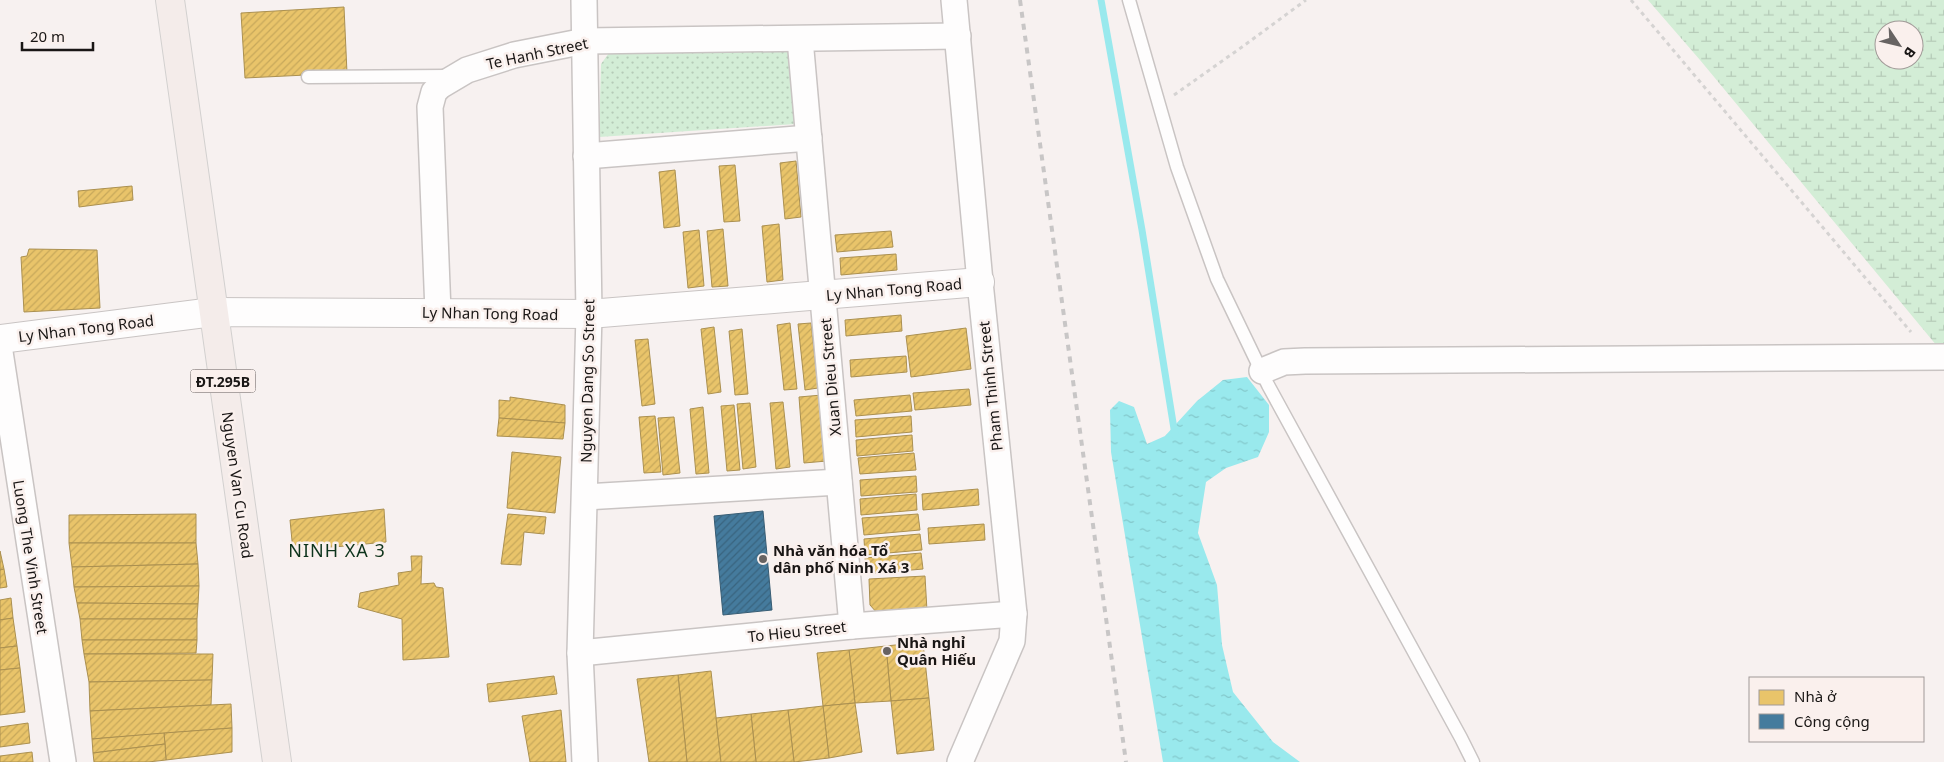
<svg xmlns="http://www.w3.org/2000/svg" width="1944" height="762" viewBox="0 0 1944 762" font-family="'Noto Sans',sans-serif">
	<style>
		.grass { fill: url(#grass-dots) }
		.wetland { fill: url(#wetland-marsh); fill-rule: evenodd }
		.water { fill: url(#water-ripples) }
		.homes { fill: url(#homes-hatch); stroke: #ab9050 }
		.public { fill: url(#public-hatch); stroke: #385d74 }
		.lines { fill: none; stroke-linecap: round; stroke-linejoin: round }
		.stream { stroke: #99e9ed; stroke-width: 7 }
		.lane-casing { stroke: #c9c4c3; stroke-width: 15 }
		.street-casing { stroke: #c9c4c3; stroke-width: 28 }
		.secondary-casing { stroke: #c9c4c3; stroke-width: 30 }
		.primary-casing { stroke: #d2d0cf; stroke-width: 30 }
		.path { stroke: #d5d3d2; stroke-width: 3; stroke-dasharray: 4 4; stroke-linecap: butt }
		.lane { stroke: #fefdfd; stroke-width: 12 }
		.street { stroke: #fefdfd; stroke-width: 25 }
		.secondary { stroke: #fefdfd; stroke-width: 28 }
		.primary { stroke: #f4ecea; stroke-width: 28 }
		.rail { stroke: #c8c6c6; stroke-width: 4; stroke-dasharray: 6 6; stroke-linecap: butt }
		.poi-dot { fill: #676362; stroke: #faf0ed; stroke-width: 2 }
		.labels { text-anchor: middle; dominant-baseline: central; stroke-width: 5; stroke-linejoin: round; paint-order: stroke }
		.shield { fill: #faf0ed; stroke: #5c5756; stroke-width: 1 }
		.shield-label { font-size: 14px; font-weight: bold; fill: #191615 }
		.street-label { font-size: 15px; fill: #191615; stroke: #faf0ed }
		.poi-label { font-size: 15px; font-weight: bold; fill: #191615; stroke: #faf0ed; text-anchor: start }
		.quarter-label { font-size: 18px; letter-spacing: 1px; fill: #0e341c; stroke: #faf0ed }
	</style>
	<defs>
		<pattern id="grass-dots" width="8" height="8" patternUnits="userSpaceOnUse" patternTransform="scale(1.25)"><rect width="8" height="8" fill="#d3edd6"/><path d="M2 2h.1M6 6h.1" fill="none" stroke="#b5cab7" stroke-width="1.8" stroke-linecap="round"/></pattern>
		<pattern id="wetland-marsh" width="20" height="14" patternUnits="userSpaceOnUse" patternTransform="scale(1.25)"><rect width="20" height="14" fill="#d3edd6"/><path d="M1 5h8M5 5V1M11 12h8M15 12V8" fill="none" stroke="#b5cab7"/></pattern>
		<pattern id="water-ripples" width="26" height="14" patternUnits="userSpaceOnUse" patternTransform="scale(1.25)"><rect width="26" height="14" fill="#99e9ed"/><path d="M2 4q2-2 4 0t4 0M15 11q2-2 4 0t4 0" fill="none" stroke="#83c7ca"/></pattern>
		<pattern id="homes-hatch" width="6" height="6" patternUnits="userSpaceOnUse" patternTransform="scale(1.25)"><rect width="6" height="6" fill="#e9c46a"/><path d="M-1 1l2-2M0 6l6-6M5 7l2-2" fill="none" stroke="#c7a85b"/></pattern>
		<pattern id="public-hatch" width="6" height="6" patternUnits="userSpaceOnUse" patternTransform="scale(1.25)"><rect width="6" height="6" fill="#457b9d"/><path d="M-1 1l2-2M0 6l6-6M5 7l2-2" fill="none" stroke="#39647f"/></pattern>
	</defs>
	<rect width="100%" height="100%" fill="#f7f1f0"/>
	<!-- grass -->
	<polygon class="grass" points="791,48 796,124 599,137 601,64 609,53"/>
	<!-- wetland -->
	<path class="wetland" d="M1648 0H1944V346H1937L1700 60ZM1884 30H1914V60H1884Z"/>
	<!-- water -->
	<polygon class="water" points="1247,377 1269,405 1269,432 1258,457 1226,468 1206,482 1198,533 1217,585 1222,645 1233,692 1273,742 1300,762 1163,762 1111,452 1110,410 1119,401 1134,407 1147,444 1165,436 1197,401 1223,380"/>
	<!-- homes -->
	<g class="homes">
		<polygon points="344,7 347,73 245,78 241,13"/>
		<polygon points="796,161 801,217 785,219 780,163"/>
		<polygon points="735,165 740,221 724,222 719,166"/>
		<polygon points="675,170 680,226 664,228 659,172"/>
		<polygon points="132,186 133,200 79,207 78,191"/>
		<polygon points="779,224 783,280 767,282 762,226"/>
		<polygon points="723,229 728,286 712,287 707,231"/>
		<polygon points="699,230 704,286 688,288 683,232"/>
		<polygon points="891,231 893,247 837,252 835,235"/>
		<polygon points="29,249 97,250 100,308 24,312 21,257 27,256"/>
		<polygon points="896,254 897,270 841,275 840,258"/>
		<polygon points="901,315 902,331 846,336 845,320"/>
		<polygon points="790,323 797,389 784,390 777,325"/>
		<polygon points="811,323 818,388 805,390 798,324"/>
		<polygon points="714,327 721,392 708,394 701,329"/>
		<polygon points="966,328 971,369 911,377 906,336"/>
		<polygon points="742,329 748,394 735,395 729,331"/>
		<polygon points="648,339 655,404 642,406 635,340"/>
		<polygon points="906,356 907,372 851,377 850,360"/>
		<polygon points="969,389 971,405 915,410 913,393"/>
		<polygon points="822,395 827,461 804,463 799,397"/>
		<polygon points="910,395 912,411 856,416 854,400"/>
		<polygon points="510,397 565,405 565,423 499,418 499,400 510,401"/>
		<polygon points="783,402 790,467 776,469 770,403"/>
		<polygon points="750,403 756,467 743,469 737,404"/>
		<polygon points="734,405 740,470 727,471 721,406"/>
		<polygon points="703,407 709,473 696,474 690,409"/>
		<polygon points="655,416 661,472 644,473 639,417"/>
		<polygon points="911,416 912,432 856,437 855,420"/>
		<polygon points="674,417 680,473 663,475 658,418"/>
		<polygon points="499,418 565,423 563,439 497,436"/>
		<polygon points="912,435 913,451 857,456 856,440"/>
		<polygon points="512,452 561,457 555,513 507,508"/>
		<polygon points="914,453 916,470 860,474 858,458"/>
		<polygon points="916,476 917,492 861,496 860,480"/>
		<polygon points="978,489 979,505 923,510 922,494"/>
		<polygon points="916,494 917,510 861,515 860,499"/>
		<polygon points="384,509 386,542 293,551 290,520"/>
		<polygon points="196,514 196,543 69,543 69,515"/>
		<polygon points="508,514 546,517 544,534 524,532 521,565 501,564"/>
		<polygon points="918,514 920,530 864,535 862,518"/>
		<polygon points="984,524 985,540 929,544 928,528"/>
		<polygon points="920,534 922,550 865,555 864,539"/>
		<polygon points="69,543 196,543 198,564 72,567"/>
		<polygon points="0,551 4,569 0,570"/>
		<polygon points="921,553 923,569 866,574 865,558"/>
		<polygon points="411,556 422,556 421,584 434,583 436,587 443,588 449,657 403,660 402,619 358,607 360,593 399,585 398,573 412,571"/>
		<polygon points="198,564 199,586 74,587 72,567"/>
		<polygon points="4,569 7,587 0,588 0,570"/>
		<polygon points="925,576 927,611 878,614 870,605 869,579"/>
		<polygon points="199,586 198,604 77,603 74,587"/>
		<polygon points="11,598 13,618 0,620 0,600"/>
		<polygon points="77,603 198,604 197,619 80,619"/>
		<polygon points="13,618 17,646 0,648 0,620"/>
		<polygon points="80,619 197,619 197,640 82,640"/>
		<polygon points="82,640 197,640 196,653 84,654"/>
		<polygon points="923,642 929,698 891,701 886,646"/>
		<polygon points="17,646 20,668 0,670 0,648"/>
		<polygon points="886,646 891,701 855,703 849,650"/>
		<polygon points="849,650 855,703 823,706 817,653"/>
		<polygon points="84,654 213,654 212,680 89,682"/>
		<polygon points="20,668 25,712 0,715 0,670"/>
		<polygon points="711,671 721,762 687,762 678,675"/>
		<polygon points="678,675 687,762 649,762 637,679"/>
		<polygon points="554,676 557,694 489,702 487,684"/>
		<polygon points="212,680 211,705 90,711 89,682"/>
		<polygon points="929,698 934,750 897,754 891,701"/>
		<polygon points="855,703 862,752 829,758 823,706"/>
		<polygon points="231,704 232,728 92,739 90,711"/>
		<polygon points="823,706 829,758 794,762 788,710"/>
		<polygon points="561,710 566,762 530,762 522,716"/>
		<polygon points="788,710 794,762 756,762 751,714"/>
		<polygon points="751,714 756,762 721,762 716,718"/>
		<polygon points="28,723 30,743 0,747 0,727"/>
		<polygon points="232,728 232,752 166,760 164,733"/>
		<polygon points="164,733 165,744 93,753 92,739"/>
		<polygon points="165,744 166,760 148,762 94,762 93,753"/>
		<polygon points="32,752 33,762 0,762 0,756"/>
	</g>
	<!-- public -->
	<polygon class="public" points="763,511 772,610 723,615 714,516"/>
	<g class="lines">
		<!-- stream -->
		<polyline class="stream" points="1101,0 1142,230 1175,435"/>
		<!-- lane casing -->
		<g class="lane-casing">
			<g id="lane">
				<polyline points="1129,0 1177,167 1217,279 1268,385 1461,738 1473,762"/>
				<polyline points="308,77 448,76"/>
			</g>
		</g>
		<!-- street casing -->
		<g class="street-casing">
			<g id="street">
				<polyline points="584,0 589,314 580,653 585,762"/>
				<polyline points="954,0 980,282 1014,614 1012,641 960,762"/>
				<polyline points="800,39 852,626"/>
				<polyline points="586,156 809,138"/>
				<polyline points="438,312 430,107 434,92 440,86 467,70 514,55 585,41 958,36"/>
				<polyline points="0,352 63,762"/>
				<polyline points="1262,371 1284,362 1305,361 1944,357"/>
				<polyline points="585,497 839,482"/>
				<polyline points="580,653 852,626 1014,614"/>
			</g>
		</g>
		<!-- secondary casing -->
		<g class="secondary-casing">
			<polyline id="secondary" points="0,339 213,312 589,314 980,282"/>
		</g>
		<!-- primary casing -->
		<g class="primary-casing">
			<polyline id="primary" points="170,0 277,762"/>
		</g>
		<!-- path -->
		<g class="path">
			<polyline points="1631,0 1911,332"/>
			<polyline points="1174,95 1242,47 1306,0"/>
		</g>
		<!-- lane -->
		<use href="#lane" class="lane"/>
		<!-- street -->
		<use href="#street" class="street"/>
		<!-- secondary -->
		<use href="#secondary" class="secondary"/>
		<!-- primary -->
		<use href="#primary" class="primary"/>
		<!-- rail -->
		<polyline class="rail" points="1020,0 1126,762"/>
	</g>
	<!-- markers -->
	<g class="poi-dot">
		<circle cx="763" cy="559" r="5"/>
		<circle cx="887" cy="651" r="5"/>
	</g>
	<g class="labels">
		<!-- shield labels -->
		<rect class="shield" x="190.5" y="369.5" width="65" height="23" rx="4"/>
		<g class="shield-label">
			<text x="223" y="381">ĐT.295B</text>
		</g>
		<!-- street labels -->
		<g class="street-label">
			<text transform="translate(537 53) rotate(-12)">Te Hanh Street</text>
			<text transform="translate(894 289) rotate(-5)">Ly Nhan Tong Road</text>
			<text transform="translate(490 313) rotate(1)">Ly Nhan Tong Road</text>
			<text transform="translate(86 328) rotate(-7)">Ly Nhan Tong Road</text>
			<text transform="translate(830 377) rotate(-95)">Xuan Dieu Street</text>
			<text transform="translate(587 381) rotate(-89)">Nguyen Dang So Street</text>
			<text transform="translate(990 386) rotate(-96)">Pham Thinh Street</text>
			<text transform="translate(238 485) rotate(82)">Nguyen Van Cu Road</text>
			<text transform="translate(31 557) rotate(81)">Luong The Vinh Street</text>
			<text transform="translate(797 631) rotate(-6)">To Hieu Street</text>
		</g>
		<!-- poi labels -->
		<g class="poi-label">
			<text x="773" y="550">Nhà văn hóa Tổ<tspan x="773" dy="17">dân phố Ninh Xá 3</tspan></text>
			<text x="897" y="642">Nhà nghỉ<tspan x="897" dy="17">Quân Hiếu</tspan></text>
		</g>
		<!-- quarter labels -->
		<g class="quarter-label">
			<text x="337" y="550">NINH XA 3</text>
		</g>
	</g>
	<!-- legend -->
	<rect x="1749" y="677" width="175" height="65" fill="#faf0ed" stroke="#a09997"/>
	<rect x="1759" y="690" width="25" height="15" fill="#e9c46a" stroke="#a09997"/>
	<text x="1794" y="702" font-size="15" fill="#191615">Nhà ở</text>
	<rect x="1759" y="714" width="25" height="15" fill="#457b9d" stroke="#a09997"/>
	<text x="1794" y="727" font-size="15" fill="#191615">Công cộng</text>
	<!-- north arrow -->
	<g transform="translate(1899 45) rotate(125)"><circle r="24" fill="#faf0ed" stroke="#a09997"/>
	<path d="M0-4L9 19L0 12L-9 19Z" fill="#676362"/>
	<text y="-8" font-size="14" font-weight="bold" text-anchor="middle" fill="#191615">B</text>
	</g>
	<!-- scale -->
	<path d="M22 42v8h71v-8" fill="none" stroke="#191615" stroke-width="2.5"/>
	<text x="30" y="42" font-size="15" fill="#191615" stroke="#faf0ed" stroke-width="4" paint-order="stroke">20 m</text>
</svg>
